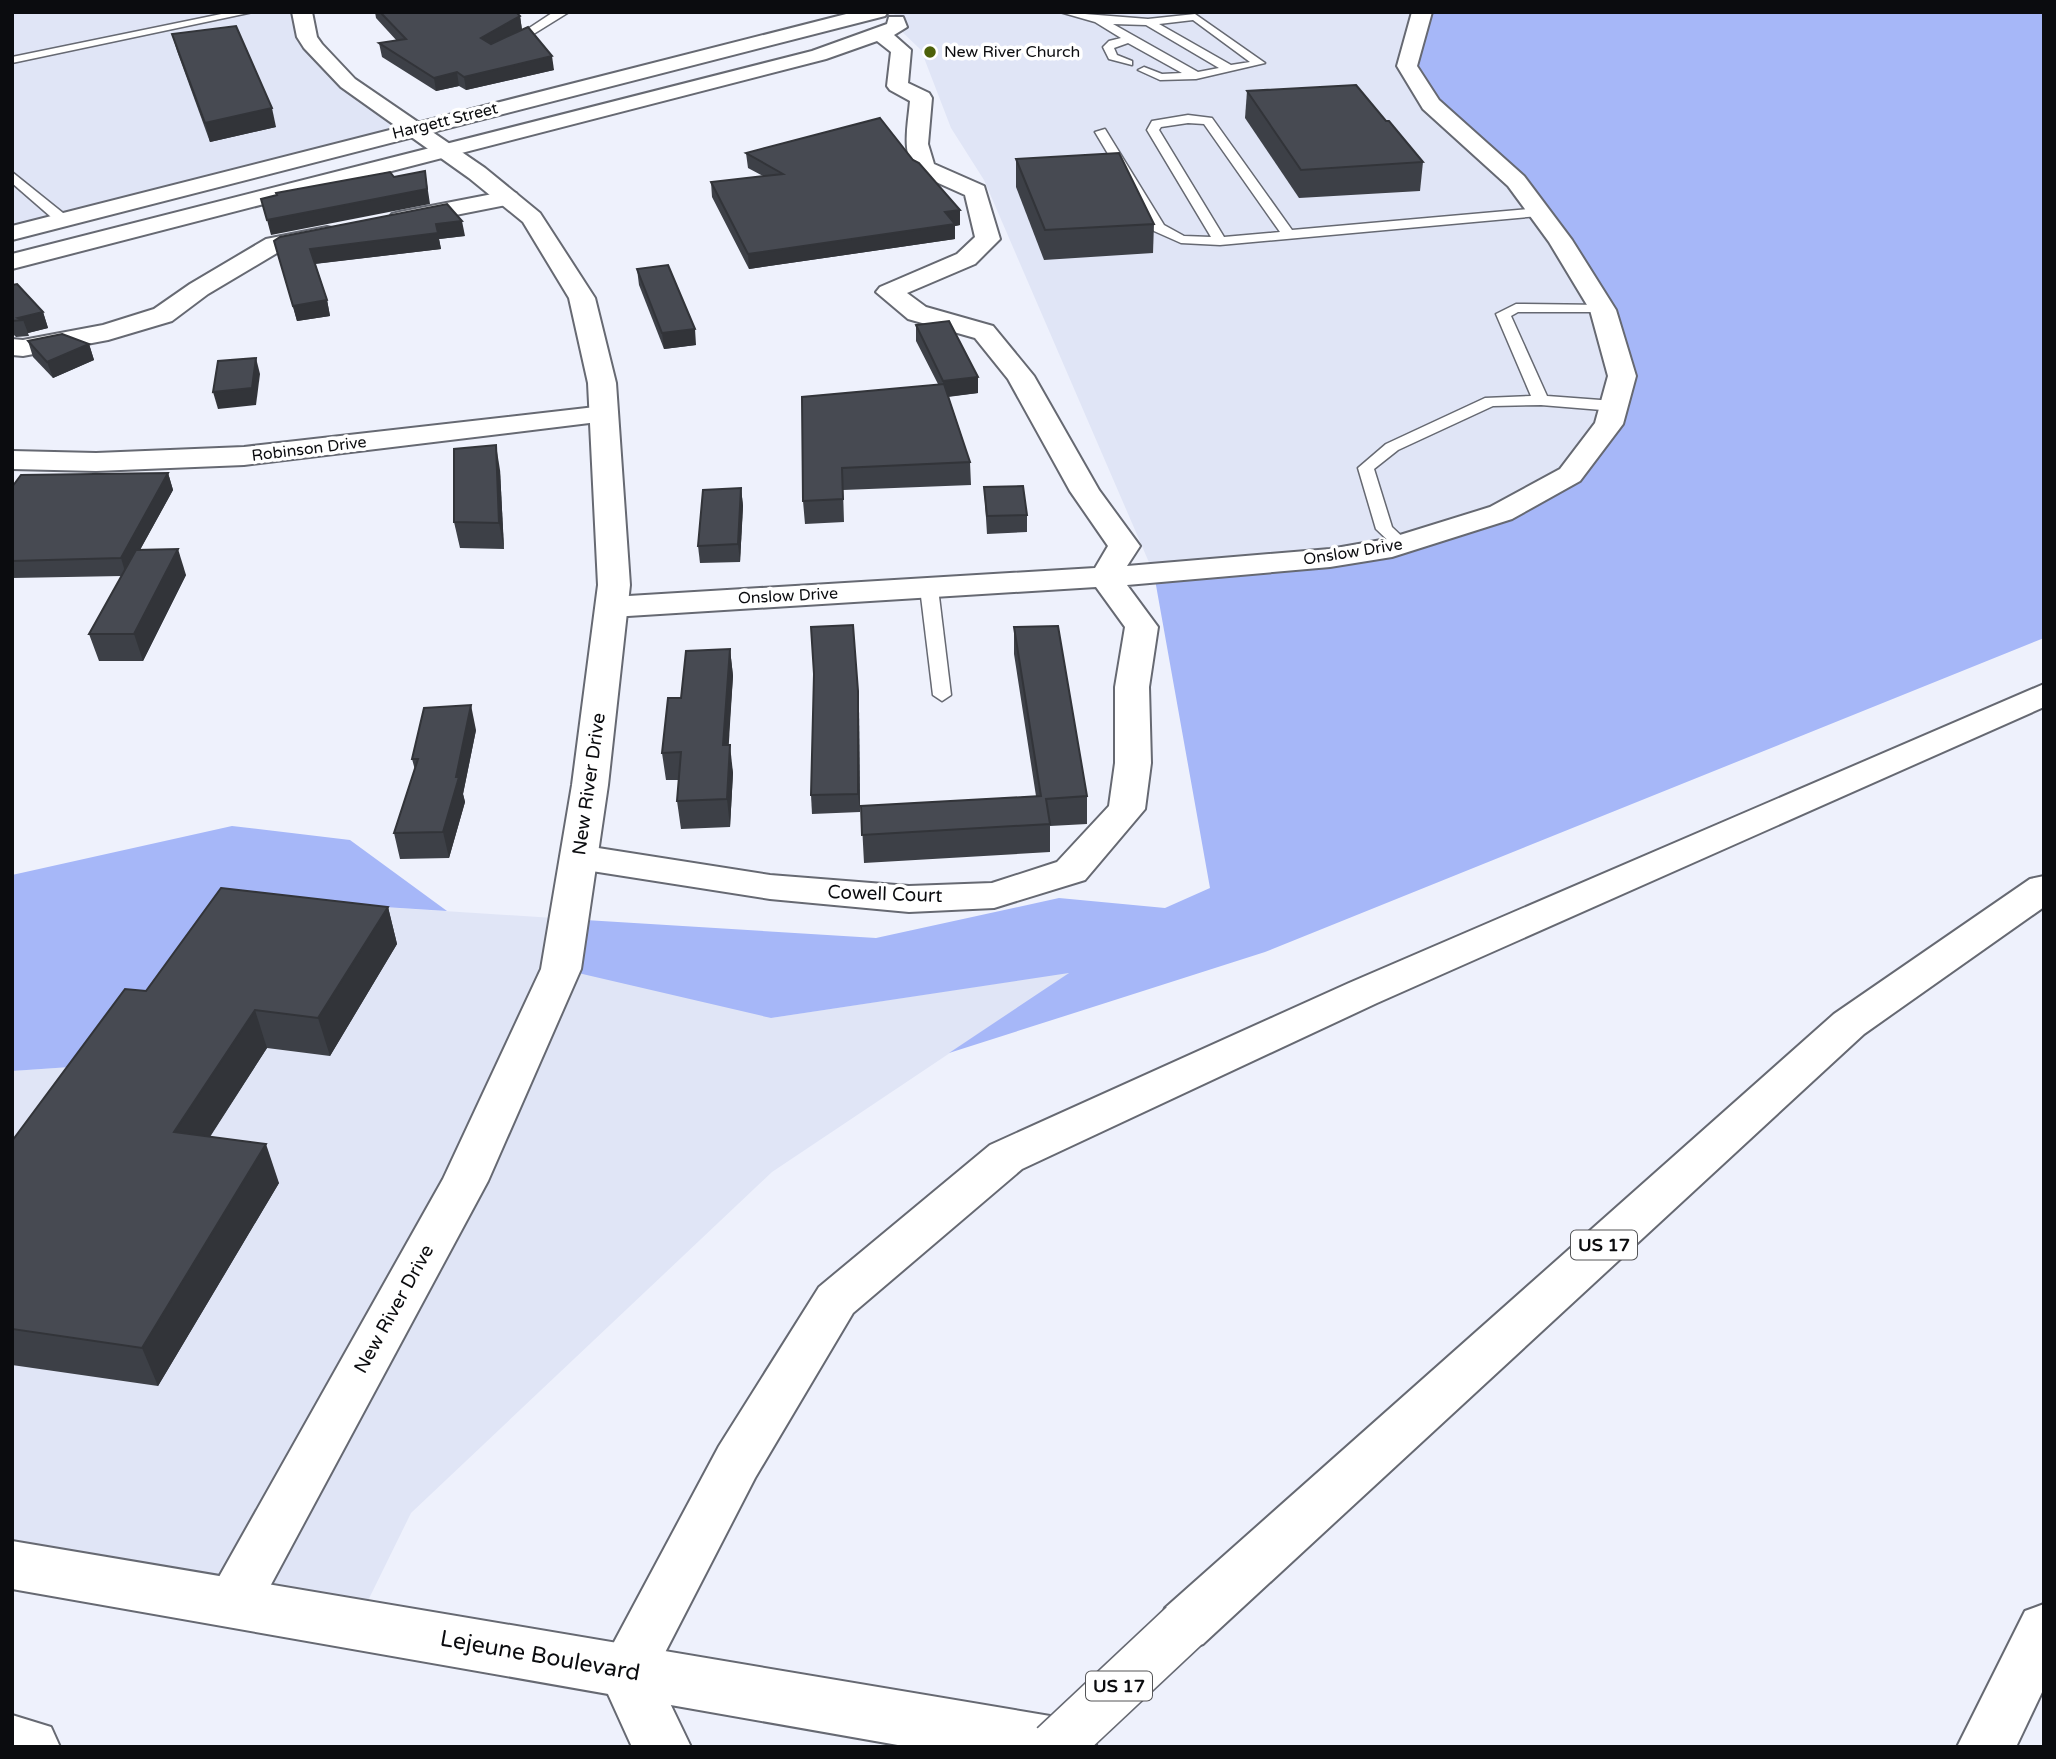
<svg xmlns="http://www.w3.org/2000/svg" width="2056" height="1759" viewBox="0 0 2056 1759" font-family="'Varela Round',sans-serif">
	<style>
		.built { fill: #e0e5f6 }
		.forest { fill: #a6b7f8 }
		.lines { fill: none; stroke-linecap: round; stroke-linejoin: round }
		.service-casing { stroke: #666972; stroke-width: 3 }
		.minor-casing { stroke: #666972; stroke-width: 4 }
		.tertiary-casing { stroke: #666972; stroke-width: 4 }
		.secondary-casing { stroke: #666972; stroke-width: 4 }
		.primary-casing { stroke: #666972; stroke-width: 4 }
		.motorway-casing { stroke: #666972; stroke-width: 4 }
		.service { fill: #fff; fill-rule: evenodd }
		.minor { fill: #fff; fill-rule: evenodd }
		.tertiary { fill: #fff; fill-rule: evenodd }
		.secondary { fill: #fff; fill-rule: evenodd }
		.primary { fill: #fff; fill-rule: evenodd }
		.motorway { fill: #fff; fill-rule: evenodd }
		.motorway-bridge-casing { stroke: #666972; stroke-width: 54; stroke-linecap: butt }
		.motorway-bridge { stroke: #fff; stroke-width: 51 }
		.wall { fill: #3d4047 }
		.shaded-wall { fill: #323439 }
		.building { fill: #474a52; stroke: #323439; stroke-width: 2 }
		.poi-dot { fill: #4d6109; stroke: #fff; stroke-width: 2.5 }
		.labels { text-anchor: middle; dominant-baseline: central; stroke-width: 7; stroke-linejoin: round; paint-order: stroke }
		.far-poi-label { font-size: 16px; fill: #0b0c0f; stroke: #fff; text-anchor: start }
		.far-street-label { font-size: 16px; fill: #0b0c0f; stroke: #fff }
		.shield { fill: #fff; stroke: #545557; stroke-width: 2 }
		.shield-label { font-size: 18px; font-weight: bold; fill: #0b0c0f }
		.street-label { font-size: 19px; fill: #0b0c0f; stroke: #fff }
		.near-street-label { font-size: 23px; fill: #0b0c0f; stroke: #fff }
	</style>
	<rect width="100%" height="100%" fill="#eef1fc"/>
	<!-- built -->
	<g class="built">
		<polygon points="12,12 302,12 307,37 411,129 12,233"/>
		<polygon points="894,12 1422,12 1560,240 1622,376 1570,475 1431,536 1154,574 984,180 951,128 921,50 897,27"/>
		<polygon points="225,897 569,919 771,1018 1071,972 772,1172 411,1513 357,1623 12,1565 12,1071 85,1066"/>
	</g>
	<!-- forest -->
	<g class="forest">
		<polygon points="1422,12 2044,12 2044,638 1265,952 949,1053 1069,973 771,1018 561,969 569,919 876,938 1059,898 1165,908 1210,888 1154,574 1392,548 1570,475 1622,377 1560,240 1431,104 1407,66"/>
		<polygon points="232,826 350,840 447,911 225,897 85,1066 12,1071 12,875"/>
	</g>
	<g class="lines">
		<!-- service casing -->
		<g class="service-casing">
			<g id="service">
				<polygon points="231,12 253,12 12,63 12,57"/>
				<polygon points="569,12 511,48 502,46 552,13"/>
				<path d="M1060 12 1148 19 1195 14 1265 63 1196 79 1160 80 1138 70 1144 67 1162 74 1182 73 1128 43 1114 48 1117 55 1132 61V65L1109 59 1103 47 1109 41 1121 38 1095 22ZM1193 20 1250 62 1231 65 1159 24ZM1113 24 1146 25 1219 68 1198 72Z"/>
				<path d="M1188 115 1212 118 1292 230 1539 208 1545 212 1539 216 1220 245 1181 243 1154 231 1095 132 1105 129 1164 225 1184 236 1211 237 1147 130 1152 121ZM1188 123 1204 124 1280 232 1224 237 1159 130 1161 127Z"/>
				<polygon points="12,172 68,217 68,223 58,223 12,183"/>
				<polygon points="1516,304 1606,305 1608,308 1601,312 1518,312 1511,316 1547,396 1614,401 1622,406 1614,411 1541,405 1493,406 1398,450 1374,469 1392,527 1411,545 1409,549 1397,549 1376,529 1358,468 1386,444 1485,398 1531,396 1496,314"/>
				<polygon points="929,583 938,588 951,695 942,701 933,695 920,588"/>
			</g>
		</g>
		<!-- minor casing -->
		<g class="minor-casing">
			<g id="minor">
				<path d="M1412 12H1432L1417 66 1439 100 1524 176 1572 240 1616 310 1636 376 1623 424 1580 481 1512 519 1392 557 1330 567 1127 585 1158 627 1149 687 1151 763 1145 809 1085 880 994 908 909 912 770 899 579 869 566 866 560 857 566 848 579 845 770 875 909 886 992 883 1057 862 1109 806 1115 763V687L1125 627 1096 587 612 617 601 614 596 607 601 600 612 597 1095 568 1108 546 1070 491 1008 379 975 338 908 319 876 292 880 287 957 254 975 237 965 195 916 173C901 152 908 125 910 101L890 90 887 86 891 52 877 41 826 59 12 269V254L812 51 887 24 889 17H903L907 27 894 35 911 50 908 83 929 93 932 98 928 144 934 164 984 186 1000 239 975 264 907 293 926 307 993 326 1034 376 1099 490 1140 546 1127 566 1330 549 1387 539 1490 507 1560 469 1595 423 1608 376 1590 310 1549 242 1508 186 1423 109 1397 66Z"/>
				<polygon points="508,191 516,193 520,198 516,203 400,226 392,224 388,219 392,214 400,212"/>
				<polygon points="327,227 336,229 339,234 336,239 282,250 208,294 172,321 108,340 23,356 12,355 12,339 23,340 103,325 154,309 190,284 266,239"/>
				<polygon points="604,406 614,408 618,414 614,420 244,465 96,471 12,469 12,451 96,453 244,447"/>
			</g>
		</g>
		<!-- tertiary casing -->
		<g class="tertiary-casing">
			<polygon id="tertiary" points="292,12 312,12 317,37 322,44 355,79 485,168 540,213 595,298 616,383 630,585 608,785 581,969 488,1181 253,1618 234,1626 215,1618 207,1601 215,1584 443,1179 541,969 572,785 598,585 588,383 569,298 523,222 469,178 341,87 304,48 297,37"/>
		</g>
		<!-- secondary casing -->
		<g class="secondary-casing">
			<polygon id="secondary" points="854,12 888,12 885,16 12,240 12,226"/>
		</g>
		<!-- primary casing -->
		<g class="primary-casing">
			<g id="primary">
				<polygon points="12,1541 1068,1719 1088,1727 1097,1747 909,1747 12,1589"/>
				<polygon points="12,1715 51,1727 60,1747 12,1747"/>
			</g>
		</g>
		<!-- motorway casing -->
		<g class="motorway-casing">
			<g id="motorway">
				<polygon points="2044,684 2044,707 1377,1003 1022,1169 853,1313 755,1478 655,1672 691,1747 632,1747 598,1672 719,1446 819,1287 990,1145 1349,983"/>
				<polygon points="2044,876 2044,907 1864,1034 1203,1644 1184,1651 1165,1644 1157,1626 1165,1608 1834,1014 2030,879"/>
				<polygon points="2044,1604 2044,1688 2016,1747 1957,1747 2025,1611"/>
			</g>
		</g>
		<!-- service -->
		<use href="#service" class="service"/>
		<!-- minor -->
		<use href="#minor" class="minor"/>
		<!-- tertiary -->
		<use href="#tertiary" class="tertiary"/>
		<!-- secondary -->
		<use href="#secondary" class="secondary"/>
		<!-- primary -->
		<use href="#primary" class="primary"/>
		<!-- motorway -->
		<use href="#motorway" class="motorway"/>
		<!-- motorway-bridge casing -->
		<g class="motorway-bridge-casing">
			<polyline id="motorway-bridge" points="1055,1747 1184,1626"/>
		</g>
		<!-- motorway-bridge -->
		<use href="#motorway-bridge" class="motorway-bridge"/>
	</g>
	<!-- wall -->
	<g class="wall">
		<polygon points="375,12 516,12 520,16 522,30 554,70 466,90 459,86 436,91 382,57 379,43 397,41 376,18"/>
		<polygon points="172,34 276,127 210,142 177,51"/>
		<polygon points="1247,91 1386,121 1423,162 1420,191 1299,198 1245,118"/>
		<polygon points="746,153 960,225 955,226 955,239 749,269 712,197 711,182 763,176 748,168"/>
		<polygon points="1016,159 1154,224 1153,253 1044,260 1016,187"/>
		<polygon points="465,236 439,239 441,249 315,264 327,300 330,316 297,321 274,241"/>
		<polygon points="637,269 696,345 664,349 639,285"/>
		<polygon points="12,285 43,312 48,328 28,333 29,336 16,337 12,333"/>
		<polygon points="916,325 978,393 948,397 970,462 971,485 843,490 844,522 805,524 803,501 938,384 916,341"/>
		<polygon points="28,341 89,344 94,360 53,378 33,357"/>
		<polygon points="500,470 504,549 460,548 454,522"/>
		<polygon points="168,473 173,490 140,550 186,575 143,661 99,661 89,634 122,576 12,578 12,487"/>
		<polygon points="984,487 1027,515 1027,532 987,534"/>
		<polygon points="741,488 743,506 740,562 700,563 698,546"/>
		<polygon points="1014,627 1087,796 1087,824 1050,826 1050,852 864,863 861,806 1036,796 1014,654"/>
		<polygon points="730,649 733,676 728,745 733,773 730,827 681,829 677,801 679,780 666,780 662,753 681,698"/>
		<polygon points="814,674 859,709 860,812 812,814 811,795"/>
		<polygon points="476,730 463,794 465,802 449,858 400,859 394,833 415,770 412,759"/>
		<polygon points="388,907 397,944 330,1056 267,1048 210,1137 279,1183 158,1386 12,1365 12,1141 146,991"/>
	</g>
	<!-- shaded-wall -->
	<g class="shaded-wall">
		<polygon points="520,16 522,30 484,51 481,38"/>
		<polygon points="552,56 554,70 466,90 464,77"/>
		<polygon points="457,72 459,86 436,91 434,78"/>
		<polygon points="272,108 276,127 210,142 205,123"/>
		<polygon points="425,171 430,204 271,235 267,220"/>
		<polygon points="960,210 960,225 955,226 955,239 749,269 748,254 945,212"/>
		<polygon points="462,221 465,236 439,239 441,249 313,264 310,249 436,224"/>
		<polygon points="327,300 330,316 297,321 293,306"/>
		<polygon points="43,312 48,328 28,333 23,320 18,318"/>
		<polygon points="695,329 696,345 664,349 662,333"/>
		<polygon points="89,344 94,360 53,378 47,362"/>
		<polygon points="256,358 260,374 256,405 218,409 213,392"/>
		<polygon points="978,377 978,393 944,397 943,381"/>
		<polygon points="496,445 500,470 504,549 499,523"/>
		<polygon points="168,473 173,490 126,575 121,558"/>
		<polygon points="741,488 743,506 740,562 738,544"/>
		<polygon points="178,549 186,575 143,661 134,634"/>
		<polygon points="730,649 733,676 727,773 723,745"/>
		<polygon points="858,691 859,709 860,812 858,794"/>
		<polygon points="471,705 476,730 463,794 465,802 449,858 443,832 456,777"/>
		<polygon points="730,745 733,773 730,827 727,799"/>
		<polygon points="388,907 397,944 330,1056 318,1018"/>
		<polygon points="255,1010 267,1048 188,1170 174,1132"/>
		<polygon points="266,1144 279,1183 158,1386 142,1348"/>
	</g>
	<!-- building -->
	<g class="building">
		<polygon points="380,12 516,12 520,16 481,38 491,44 528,27 552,56 464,77 457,72 434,78 379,43 406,39"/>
		<polygon points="236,26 272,108 205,123 172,34"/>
		<polygon points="1356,85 1386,121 1389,121 1423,162 1301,170 1247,91"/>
		<polygon points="880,118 913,160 919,163 960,210 945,212 955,224 748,254 711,182 783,174 746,153"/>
		<polygon points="1119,153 1154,224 1045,230 1016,159"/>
		<polygon points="425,171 427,189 267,220 261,199 277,195 276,193 390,172 394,177"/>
		<polygon points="447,204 462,221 436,224 438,233 310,249 327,300 293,306 274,241 280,237"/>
		<polygon points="668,265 695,329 662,333 637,269"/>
		<polygon points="17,284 43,312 18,318 23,320 12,321 12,285"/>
		<polygon points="949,321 978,377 943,381 916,325"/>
		<polygon points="62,334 89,344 47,362 28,341"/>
		<polygon points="256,358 252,388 213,392 218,361"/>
		<polygon points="944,384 970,462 842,468 843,499 803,501 802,397"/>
		<polygon points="496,445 499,523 454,522 454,449"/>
		<polygon points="168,473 121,558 12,561 12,487 21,475"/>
		<polygon points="1023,486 1027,515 987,516 984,487"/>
		<polygon points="741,488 738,544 698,546 703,490"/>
		<polygon points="178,549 134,634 89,634 136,550"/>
		<polygon points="853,625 858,691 858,794 811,795 814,674 811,627"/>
		<polygon points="1058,626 1087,796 1046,799 1050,824 862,835 861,806 1041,796 1014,627"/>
		<polygon points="730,649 723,745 730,745 727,799 677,801 681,752 662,753 668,698 681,698 686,651"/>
		<polygon points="471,705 456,777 459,777 443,832 394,833 418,759 412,759 424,708"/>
		<polygon points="221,888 388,907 318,1018 255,1010 174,1132 266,1144 142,1348 12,1329 12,1141 125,989 146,991"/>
	</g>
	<!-- markers -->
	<circle class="poi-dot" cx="930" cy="52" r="7"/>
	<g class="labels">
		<!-- far-poi labels -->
		<g class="far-poi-label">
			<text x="944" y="52">New River Church</text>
		</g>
		<!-- far-street labels -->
		<g class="far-street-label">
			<text transform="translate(445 121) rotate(-14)">Hargett Street</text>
			<text transform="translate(309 449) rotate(-7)">Robinson Drive</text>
			<text transform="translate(1353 552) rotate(-9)">Onslow Drive</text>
			<text transform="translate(788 596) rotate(-3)">Onslow Drive</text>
		</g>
		<!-- shield labels -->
		<g class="shield">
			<rect x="1571" y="1230.5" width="66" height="29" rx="5"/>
			<rect x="1086" y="1671.5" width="66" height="29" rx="5"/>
		</g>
		<g class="shield-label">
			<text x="1604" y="1245">US 17</text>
			<text x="1119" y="1686">US 17</text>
		</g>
		<!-- street labels -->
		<g class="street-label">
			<text transform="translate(589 784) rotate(-82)">New River Drive</text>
			<text transform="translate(885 894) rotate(2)">Cowell Court</text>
			<text transform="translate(394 1309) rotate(-61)">New River Drive</text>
		</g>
		<!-- near-street labels -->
		<g class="near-street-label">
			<text transform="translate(540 1656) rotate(10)">Lejeune Boulevard</text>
		</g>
	</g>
	<!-- border -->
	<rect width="2056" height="1759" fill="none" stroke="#0b0c0f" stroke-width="28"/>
</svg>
